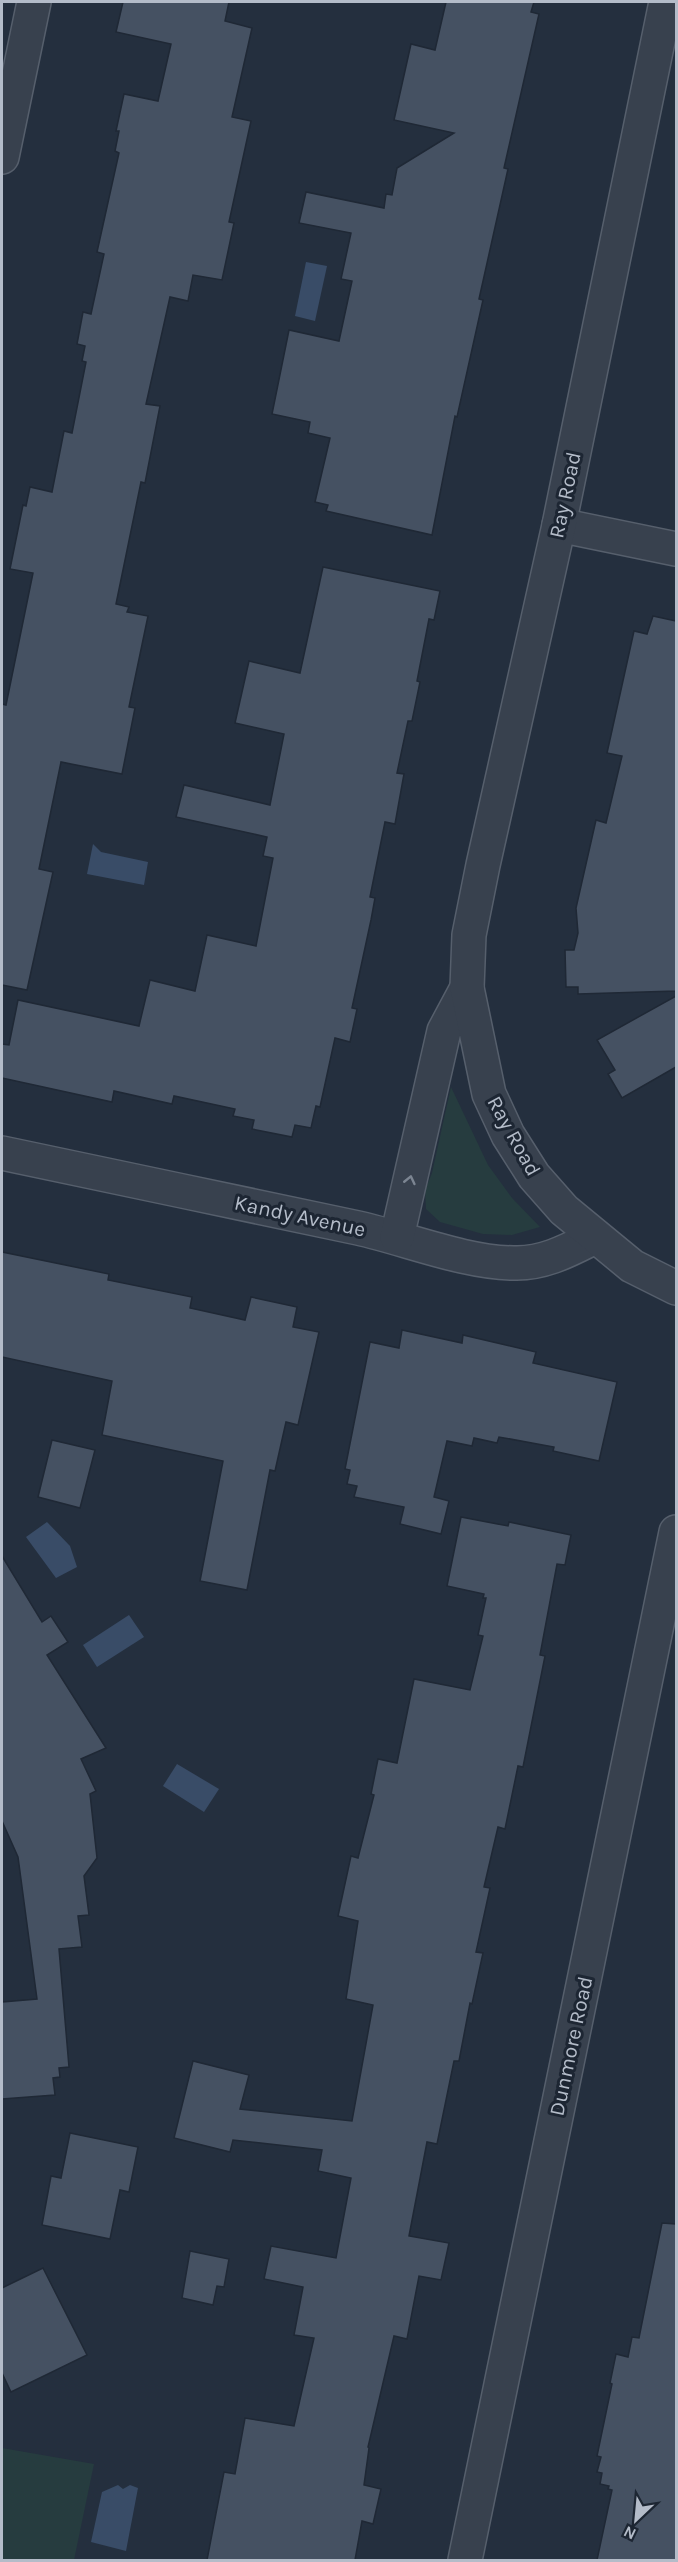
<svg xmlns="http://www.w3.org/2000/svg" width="678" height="2562" viewBox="0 0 678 2562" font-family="Karla,sans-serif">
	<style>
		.green { fill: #263c3f }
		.water { fill: #394c67 }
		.building { fill: #455162; stroke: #1f2835; stroke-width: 1.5 }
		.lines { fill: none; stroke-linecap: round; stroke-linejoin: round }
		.minor-casing { stroke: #565f6c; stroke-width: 36 }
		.tertiary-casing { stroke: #565f6c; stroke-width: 36 }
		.minor { stroke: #38414e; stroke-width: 33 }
		.tertiary { stroke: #38414e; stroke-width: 33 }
		.oneway { stroke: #7c8592 }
		.labels { text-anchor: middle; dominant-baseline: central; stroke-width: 6; stroke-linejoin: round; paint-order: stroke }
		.street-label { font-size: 21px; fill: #b4bcc9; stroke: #1d2633 }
	</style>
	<rect width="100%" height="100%" fill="#242f3e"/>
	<!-- green -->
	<g class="green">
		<polygon points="451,1087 488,1165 512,1198 540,1227 512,1235 483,1234 440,1222 426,1209 425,1190 432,1173"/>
		<polygon points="2,2448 94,2464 74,2560 2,2560"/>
	</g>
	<!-- water -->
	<g class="water">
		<polygon points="306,262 327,266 315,321 295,316"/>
		<polygon points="93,844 101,852 148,862 144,885 87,874"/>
		<polygon points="47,1522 70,1546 77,1567 56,1578 26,1537"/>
		<polygon points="129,1615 144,1637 97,1667 83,1645"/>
		<polygon points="177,1764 219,1789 204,1812 163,1786"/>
		<polygon points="118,2485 123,2489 130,2485 138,2488 126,2551 91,2542 102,2492"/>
	</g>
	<!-- building -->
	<g class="building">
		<polygon points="123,2 229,2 225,21 252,28 232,117 251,121 229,222 234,223 222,280 193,275 188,301 170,297 146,404 160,406 145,483 141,482 116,604 129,607 127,612 148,616 129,707 135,708 122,774 61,762 39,869 53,872 27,990 2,985 2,704 6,705 33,573 10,569 23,505 26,506 30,487 52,492 64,431 72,433 86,362 82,361 85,346 77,344 83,312 91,314 104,254 97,252 119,153 115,151 119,131 116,131 124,94 158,101 171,44 116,32"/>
		<polygon points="446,2 534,2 531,12 539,14 504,168 508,169 479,299 483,300 457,417 455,416 432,535 326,511 328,505 315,502 330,438 308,433 310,422 272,414 289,330 339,341 352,281 341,279 351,233 299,223 306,192 384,208 386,194 392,195 397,168 454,133 394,120 411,44 435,50"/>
		<polygon points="323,567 440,591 434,620 429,619 417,681 420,682 412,721 408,721 397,773 404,774 395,824 385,822 370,897 375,898 371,920 352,1008 357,1009 350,1042 335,1038 320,1107 316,1106 311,1128 295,1125 292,1137 252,1129 254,1120 233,1116 235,1109 174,1096 172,1104 114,1091 112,1102 2,1078 2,1044 9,1045 18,1000 139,1026 150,980 195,991 207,935 256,946 273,858 263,856 267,837 176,817 184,785 270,805 284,734 235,723 249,661 300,673"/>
		<polygon points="653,616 676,621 676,991 578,994 578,987 566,987 565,950 574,950 578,933 576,908 596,820 606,823 622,756 607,753 634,631 647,634"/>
		<polygon points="676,996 676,1067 622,1098 608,1074 615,1070 597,1040"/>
		<polygon points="2,1252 109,1274 108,1280 192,1297 190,1308 245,1320 251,1297 297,1307 293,1327 319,1332 298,1425 286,1422 275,1471 270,1470 247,1590 200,1581 223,1461 102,1435 112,1381 2,1357"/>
		<polygon points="402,1330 462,1343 463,1335 536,1352 533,1363 617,1382 599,1461 553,1451 554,1447 499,1437 497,1443 474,1438 472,1446 447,1441 434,1497 449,1501 441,1534 400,1524 404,1507 354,1497 357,1486 347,1484 350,1470 345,1469 370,1342 399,1348"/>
		<polygon points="52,1440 95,1450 80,1508 38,1497"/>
		<polygon points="461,1517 508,1526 509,1522 571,1535 565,1565 557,1564 540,1655 545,1656 523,1767 518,1766 505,1829 498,1827 484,1887 490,1888 476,1952 483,1953 472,2004 470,2003 459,2061 454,2061 437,2144 427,2142 409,2236 449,2243 441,2280 419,2276 407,2339 394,2336 368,2447 369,2448 364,2485 381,2489 373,2524 362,2521 355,2560 207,2560 224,2472 235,2474 245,2418 294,2426 314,2338 294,2335 303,2287 264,2279 271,2246 336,2258 351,2178 318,2171 322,2150 233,2140 230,2152 174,2138 193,2061 249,2075 240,2109 352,2121 373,2005 346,1999 358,1921 338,1916 351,1856 358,1858 374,1795 371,1794 378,1759 397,1763 414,1679 470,1690 483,1636 478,1635 486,1598 483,1598 484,1594 447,1586"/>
		<polygon points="2,1556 42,1622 51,1616 68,1642 47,1655 106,1748 81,1759 96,1791 90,1794 97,1858 84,1876 89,1915 78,1916 82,1947 59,1949 69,2067 59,2068 60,2077 53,2078 55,2095 2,2099 2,2002 37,1999 18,1857 2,1821"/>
		<polygon points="70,2133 138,2147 129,2192 120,2190 110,2239 42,2225 51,2176 61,2178"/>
		<polygon points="662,2223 676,2224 676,2560 597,2560 612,2490 608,2489 609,2486 600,2484 602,2473 597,2472 601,2457 597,2456 612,2384 610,2383 616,2354 628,2357 632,2337 639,2338"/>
		<polygon points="190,2251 229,2259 224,2287 217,2286 213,2305 182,2298"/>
		<polygon points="43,2268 87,2355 11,2392 2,2373 2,2288"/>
	</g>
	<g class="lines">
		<!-- minor casing -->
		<g class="minor-casing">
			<g id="minor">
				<polyline points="2,157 34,2"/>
				<polyline points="559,525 676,549"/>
				<path d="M2 1153C120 1178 240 1203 358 1228 407 1239 466 1263 514 1263 544 1264 569 1250 595 1237"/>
				<polyline points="397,1237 444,1031 467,988"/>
				<polyline points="465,2560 676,1532"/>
			</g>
		</g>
		<!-- tertiary casing -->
		<g class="tertiary-casing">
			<polyline id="tertiary" points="666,2 559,525 483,865 469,935 467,988 489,1094 508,1135 534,1176 564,1210 632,1266 676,1288"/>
		</g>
		<!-- minor -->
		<use href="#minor" class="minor"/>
		<!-- tertiary -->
		<use href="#tertiary" class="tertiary"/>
	</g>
	<!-- one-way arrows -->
	<defs><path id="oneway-chevron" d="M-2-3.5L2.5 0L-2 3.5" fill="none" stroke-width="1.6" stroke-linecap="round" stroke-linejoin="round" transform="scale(1.5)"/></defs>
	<use class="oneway" href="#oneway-chevron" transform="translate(410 1180) rotate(-77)"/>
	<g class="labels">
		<!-- street labels -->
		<g class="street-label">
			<text transform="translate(565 495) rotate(-78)">Ray Road</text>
			<text transform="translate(514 1136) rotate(61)">Ray Road</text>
			<text transform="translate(300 1216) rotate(12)">Kandy Avenue</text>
			<text transform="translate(571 2046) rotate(-78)">Dunmore Road</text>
		</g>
	</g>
	<!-- border -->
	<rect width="678" height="2562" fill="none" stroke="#b4bcc9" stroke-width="6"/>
	<!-- north arrow -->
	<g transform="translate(636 2520) rotate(206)" stroke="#1d2633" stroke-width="4.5" paint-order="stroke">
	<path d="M0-4.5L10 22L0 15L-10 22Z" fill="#b4bcc9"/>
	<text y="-9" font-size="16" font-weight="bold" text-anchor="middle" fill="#b4bcc9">N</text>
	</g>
</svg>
